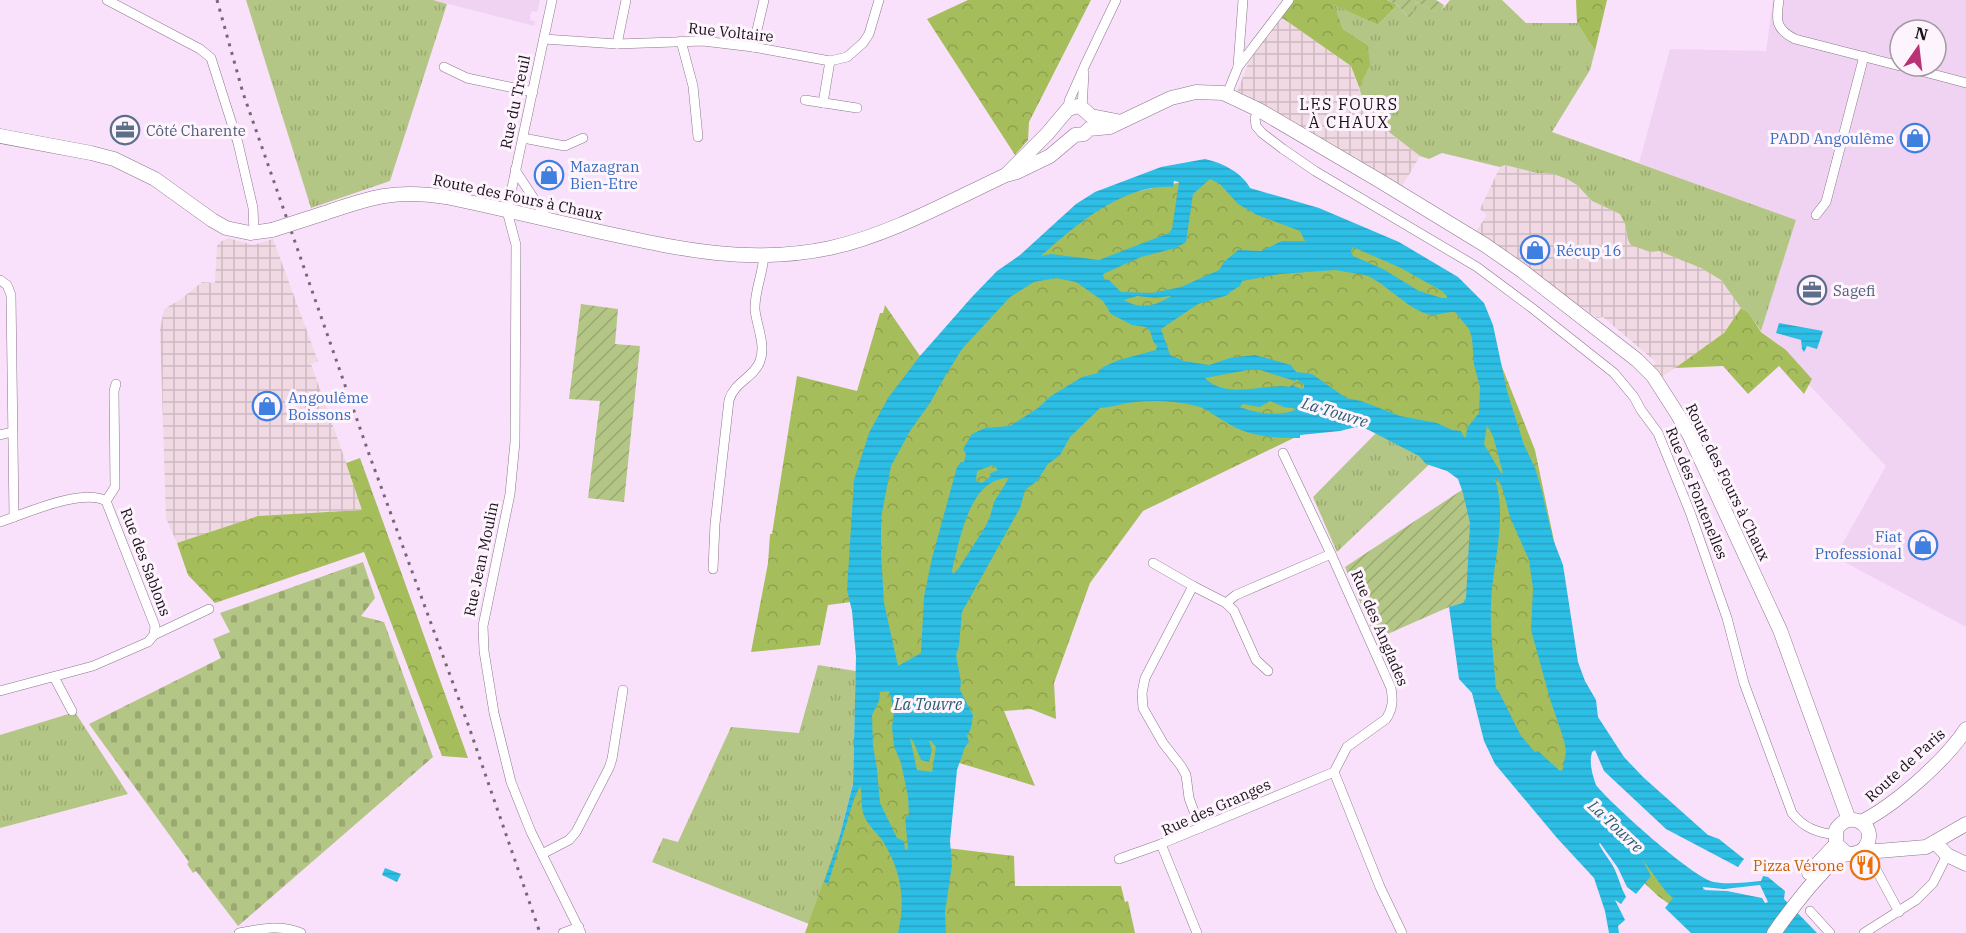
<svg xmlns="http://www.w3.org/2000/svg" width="1966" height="933" viewBox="0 0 1966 933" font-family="'IBM Plex Serif',serif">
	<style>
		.built { fill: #f0d3f2; fill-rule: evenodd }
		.industrial { fill: url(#industrial-grid) }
		.grass { fill: url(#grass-tufts) }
		.forest { fill: url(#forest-crowns) }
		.cemetery { fill: url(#cemetery-stones) }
		.garden { fill: url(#garden-furrows) }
		.water { fill: url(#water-rules); fill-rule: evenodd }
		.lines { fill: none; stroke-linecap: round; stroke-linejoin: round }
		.street-casing { stroke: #8b758c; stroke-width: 10 }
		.secondary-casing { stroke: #8b758c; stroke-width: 15 }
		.street { stroke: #fff; stroke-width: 9 }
		.secondary { stroke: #fff; stroke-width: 14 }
		.rail { stroke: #776878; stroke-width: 3; stroke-dasharray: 3 6; stroke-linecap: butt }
		.secondary-bridge-casing { stroke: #8b758c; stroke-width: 15; stroke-linecap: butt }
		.secondary-bridge { stroke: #fff; stroke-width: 14 }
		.labels { text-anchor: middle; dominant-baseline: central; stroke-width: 6; stroke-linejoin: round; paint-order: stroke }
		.street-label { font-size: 15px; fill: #19111a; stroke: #fef4fe }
		.service-label { font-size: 15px; fill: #4e5e75; stroke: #fef4fe; text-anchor: start }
		.shop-label { font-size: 15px; fill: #366cbe; stroke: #fef4fe; text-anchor: start }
		.food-label { font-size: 15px; fill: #c56008; stroke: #fef4fe; text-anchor: end }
		.neighbourhood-label { font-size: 16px; letter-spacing: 1.5px; fill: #19111a; stroke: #fef4fe }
		.water-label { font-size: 16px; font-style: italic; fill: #275d6e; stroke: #fef4fe }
	</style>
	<defs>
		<pattern id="industrial-grid" width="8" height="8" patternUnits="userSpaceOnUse" patternTransform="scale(1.5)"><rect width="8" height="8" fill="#f1d9e3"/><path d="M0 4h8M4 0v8" fill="none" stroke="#ceb9c2"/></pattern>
		<pattern id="grass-tufts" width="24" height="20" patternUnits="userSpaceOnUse" patternTransform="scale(1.5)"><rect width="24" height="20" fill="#b4c685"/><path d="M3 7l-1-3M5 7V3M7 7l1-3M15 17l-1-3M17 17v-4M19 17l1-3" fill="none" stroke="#9aa972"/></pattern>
		<pattern id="forest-crowns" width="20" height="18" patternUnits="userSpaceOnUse" patternTransform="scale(1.5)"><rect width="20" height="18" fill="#a6bd5c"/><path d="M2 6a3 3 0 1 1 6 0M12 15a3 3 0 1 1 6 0" fill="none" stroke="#8ea14f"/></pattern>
		<pattern id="cemetery-stones" width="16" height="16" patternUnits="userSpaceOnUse" patternTransform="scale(1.5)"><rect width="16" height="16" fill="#b4c685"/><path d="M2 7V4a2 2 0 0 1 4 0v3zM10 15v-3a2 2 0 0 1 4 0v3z" fill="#9aa972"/></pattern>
		<pattern id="garden-furrows" width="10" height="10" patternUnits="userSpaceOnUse" patternTransform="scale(1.5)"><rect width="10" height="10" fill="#b4c685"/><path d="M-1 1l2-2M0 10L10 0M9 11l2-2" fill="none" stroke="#9aa972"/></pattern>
		<pattern id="water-rules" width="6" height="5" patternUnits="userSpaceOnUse" patternTransform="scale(1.5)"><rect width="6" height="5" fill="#2dbee5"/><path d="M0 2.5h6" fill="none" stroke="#27a2c4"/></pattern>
	</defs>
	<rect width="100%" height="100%" fill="#fae1fb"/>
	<!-- built -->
	<g class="built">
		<polygon points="433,0 540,0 537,12 532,11 530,16 530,20 535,21 534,26"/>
		<path d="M1773 0H1966V627L1835 557 1886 466 1809 385 1812 379 1786 350 1761 331 1796 220 1639 163 1670 49 1766 51ZM1900 30H1936V66H1900Z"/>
	</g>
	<!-- industrial -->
	<g class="industrial">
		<polygon points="1281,17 1351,66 1363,101 1386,118 1381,127 1420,156 1401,188 1237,92 1253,51"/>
		<polygon points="1505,165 1537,173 1553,174 1567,179 1577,185 1592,201 1620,214 1625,224 1628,240 1649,252 1659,251 1701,268 1721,280 1741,308 1724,333 1662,377 1653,366 1656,362 1603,317 1597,318 1475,233 1487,215 1480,209 1500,167"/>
		<polygon points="228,238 253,245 273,239 318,361 311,364 363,510 258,516 177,543 166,518 160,330 164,309 181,299 202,282 215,283 217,246 220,242"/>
	</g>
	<!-- grass -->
	<g class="grass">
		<polygon points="246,0 433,0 447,4 390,181 311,208"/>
		<polygon points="1450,0 1502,0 1526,23 1577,23 1595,51 1590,70 1552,132 1796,220 1761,331 1749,313 1741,308 1721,280 1701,268 1659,251 1650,252 1631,245 1628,240 1625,224 1620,214 1592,201 1577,185 1567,179 1553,174 1537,173 1505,165 1500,167 1442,153 1429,159 1420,156 1381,126 1386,118 1363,101 1359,87 1369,65 1368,45 1343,29 1333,4 1378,25 1397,5 1410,19 1416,2 1439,13"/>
		<polygon points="1376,433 1435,459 1337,552 1313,497"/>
		<polygon points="818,665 856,671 853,784 839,839 809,924 652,862 663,838 678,842 731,727 799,733"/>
		<polygon points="75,712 128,794 0,828 0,735"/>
	</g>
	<!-- forest -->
	<g class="forest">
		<polygon points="968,0 1091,0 1029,122 1028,140 1015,155 927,19"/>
		<polygon points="1294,0 1387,0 1397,5 1378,25 1334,5 1343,29 1368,45 1370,65 1359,87 1351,66 1281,17"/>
		<polygon points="1576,0 1607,0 1595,51 1577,23"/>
		<polygon points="1213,175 1347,228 1479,309 1535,450 1566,598 1586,747 1589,787 1697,882 1751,933 1709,933 1658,896 1497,744 1471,484 1435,459 1357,425 1300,435 1143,511 1090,583 1054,683 1056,719 1031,709 1004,711 1035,786 956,762 947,848 1014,856 1015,886 1121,886 1125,902 1128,901 1135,933 805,933 860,779 859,601 828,605 820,645 751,652 768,563 770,534 772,534 797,376 857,391 880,313 883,313 885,305 920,356 1072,219 1112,197"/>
		<polygon points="1741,308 1749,313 1761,332 1786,350 1812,379 1804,394 1779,366 1748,394 1723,366 1675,368 1724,333"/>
		<polygon points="360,458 468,758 442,756 364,552 215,603 188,575 177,543 258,516 362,510 346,463"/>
	</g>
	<!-- cemetery -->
	<polygon class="cemetery" points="363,562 375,598 361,616 384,622 433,757 238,926 196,871 193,873 187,864 189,862 89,724 221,658 213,639 230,632 220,613"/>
	<!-- garden -->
	<g class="garden">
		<polygon points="1387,0 1436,0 1444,5 1440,14 1416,2 1411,20 1397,5"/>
		<polygon points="581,304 618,309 615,344 640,346 624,502 588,498 600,401 569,399"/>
		<polygon points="1471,484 1479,603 1449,607 1376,639 1345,567"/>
	</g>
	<!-- water -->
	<g class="water">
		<path d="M1205 159C1220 162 1242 172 1250 188L1319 208 1399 242 1458 277 1484 303 1493 325 1507 391 1524 445 1535 468 1541 488 1553 539 1563 565 1578 662 1585 681 1596 700 1598 717 1624 757 1643 777 1708 835 1719 839 1744 859 1738 867 1666 829 1604 771 1595 750 1592 752C1589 764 1592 773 1596 785 1611 804 1693 878 1714 882 1729 885 1746 882 1761 881L1763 876 1768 877 1785 891 1784 899 1817 933H1691L1665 908 1673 898 1667 893 1642 859 1651 876 1636 894 1627 887 1618 868 1600 843 1599 844C1603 853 1611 861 1615 870 1619 879 1621 888 1626 897L1621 904 1615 900 1625 920 1618 926 1619 933H1609L1605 911 1594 878 1557 838 1495 764 1484 741 1472 693 1459 679 1449 607 1463 603 1466 598 1470 523 1463 493 1458 479 1447 471 1426 464 1419 456 1365 428 1356 427 1340 431 1300 435V438C1273 438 1248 437 1224 421 1212 414 1207 408 1192 405 1174 401 1155 400 1136 402 1124 403 1113 407 1100 408L1070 437 1060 455 1048 464 1037 481 1025 490 1020 508 962 612 959 646 956 655 961 682 960 690 973 715 971 728 967 736 969 742 965 747 957 770 950 841 952 865 945 912 946 933H898C906 900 901 869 882 840 877 833 869 826 865 818 860 808 863 796 860 786L854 799 828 884 824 882 839 839 853 784 856 657 852 611 847 590 854 480 869 433 888 398 920 356 971 298 997 271 1020 255 1076 204 1095 192 1161 167ZM1210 179 1220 184 1238 204 1257 215 1300 231 1305 241H1282L1261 251 1238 250 1224 262 1219 270 1181 287 1152 293 1121 292 1109 280 1104 279 1103 274 1141 257 1176 248 1186 242 1193 194ZM1174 181 1179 182 1172 229 1169 233 1099 260 1051 254 1041 256C1076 225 1123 184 1173 187ZM1353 247 1401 268 1442 291 1447 296V298H1442L1419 291 1383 269 1353 256 1351 251ZM1336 270C1344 272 1362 274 1368 276 1387 285 1406 307 1427 314 1437 317 1446 311 1455 312L1469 329 1472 338 1474 365 1480 387 1479 413 1467 428 1466 437H1464L1461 431 1452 430 1437 423 1400 416 1361 401 1346 398 1312 374 1296 372 1291 365 1255 355 1230 358 1209 365 1184 361 1170 355 1161 329 1198 304 1228 295 1230 292 1240 286 1242 281 1280 274ZM1056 278 1076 282 1103 301 1111 314 1132 325 1146 327 1150 331 1153 341 1157 346 1156 350 1119 360 1103 367 1098 373 1082 377 1051 396 1038 408 1010 426 985 428 972 434 963 449 966 454 964 462H961L957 467 932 558 924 597 921 653 898 666 884 603 881 554V518L891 466 910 431 930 403 944 378 962 349 1010 297 1034 282ZM1137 296 1155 298 1171 296C1156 306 1140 310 1124 300ZM1248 370H1260L1295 381 1296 379 1304 385V388L1302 389 1291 385 1290 387C1264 383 1226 400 1205 378ZM1270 401 1284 407 1298 409C1279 417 1259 414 1240 407L1243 404 1260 407ZM1487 425 1493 436 1503 473H1501L1484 444ZM993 465 998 470 989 474 991 476 982 483 976 481 977 471ZM1009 478 994 502 990 517 985 527 959 568 953 574 952 570C960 540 969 478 1009 478ZM1497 478 1502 487 1510 517 1529 560 1533 589 1531 630 1550 699 1564 740 1566 751 1563 769 1560 771 1538 751 1535 752 1521 736 1498 690 1496 689C1494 662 1490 633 1491 605 1492 564 1508 519 1495 479ZM889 691 894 710 892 728 894 746 901 763 908 796 909 816 905 817 908 849 905 850 904 841 897 838 880 803 877 769 873 746 872 715 879 701 880 692ZM910 738 913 741 921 760 929 762 932 750 929 741H931L936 747 932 772 917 770ZM1760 885 1768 902 1765 903 1762 898 1727 891 1703 890V887L1724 889Z"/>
		<polygon points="1779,323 1823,331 1817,349 1807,346 1804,352 1802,349 1801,340 1776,333"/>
		<polygon points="385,868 401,874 397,882 382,875"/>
	</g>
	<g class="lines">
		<!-- street casing -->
		<g class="street-casing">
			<g id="street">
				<polyline points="107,0 200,49 211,58 238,143 253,208 254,233"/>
				<polyline points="552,0 507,211 516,245 515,442 510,494 483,626 484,651 494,713 511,782 531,832 581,933"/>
				<path d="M1779 0C1776 20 1775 29 1795 39L1900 66"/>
				<polyline points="544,39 617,44 703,41 753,47 830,61 847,57 863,43 869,34 879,0"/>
				<polyline points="681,41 693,86 698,137"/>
				<polyline points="617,44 626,0"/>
				<polyline points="753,47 764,0"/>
				<polyline points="1238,66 1243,0"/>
				<polyline points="1902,66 1966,83"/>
				<polyline points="444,67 467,78 533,92"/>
				<polyline points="1227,94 1238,67 1289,0"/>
				<polyline points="805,100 857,108"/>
				<polyline points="823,103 830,61"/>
				<polyline points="1082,108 1084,73"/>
				<polyline points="1068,109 1069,101 1085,65 1116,0"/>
				<path d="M1259 110 1255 118 1256 126 1262 133 1283 149 1315 171 1477 267 1532 308 1614 373 1634 397 1641 410 1658 433 1690 512 1727 618 1744 683 1792 813C1804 828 1816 832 1835 835"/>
				<polyline points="523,138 565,146 583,138"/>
				<polyline points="515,170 548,220"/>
				<polyline points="1816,215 1826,202 1864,56"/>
				<polyline points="0,280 7,285 11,295 14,517 0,522"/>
				<polyline points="0,435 12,432"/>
				<path d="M1283 453 1331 554 1391 688C1393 700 1393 709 1386 719L1347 747 1334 772 1380 887 1402 933"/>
				<polyline points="106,501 115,487 114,391 116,384"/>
				<polyline points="1153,563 1193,586"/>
				<path d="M713 569 715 524 729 400C735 381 754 378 760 361 766 345 757 327 755 310 754 292 763 274 764 255"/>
				<polyline points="1226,603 1234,611 1256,660 1268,671"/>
				<polyline points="154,635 209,609"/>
				<polyline points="54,677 72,711"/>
				<path d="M0 691 93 666 148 642 154 635 155 626 106 501C85 489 36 509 14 517"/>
				<polyline points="1200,828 1189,798 1186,775 1181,766 1163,743 1143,708 1142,693 1145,678 1193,586 1226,603 1236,595 1331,554"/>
				<polyline points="1869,851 1871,860 1899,912"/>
				<polyline points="542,854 569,840 576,832 609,768 612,759 623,690"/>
				<polyline points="1119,859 1161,844"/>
				<polyline points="1810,911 1830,933"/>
				<path d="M239 933C261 929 279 924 301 933"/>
				<polyline points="563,933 579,927"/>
				<polyline points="1197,933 1161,844 1334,772"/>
				<polyline points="1864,933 1916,900 1933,883 1947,855"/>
			</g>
		</g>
		<!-- secondary casing -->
		<g class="secondary-casing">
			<g id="secondary">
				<polyline points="0,136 91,153 114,159 155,179 212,220 226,228 250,233 272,230"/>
				<polyline points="1007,174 1047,134 1068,109 1078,106 1082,108 1091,116 1117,121"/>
				<path d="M325 213C371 197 396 189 446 197 498 208 550 220 601 232 679 249 750 265 830 248 890 235 950 201 1006 175L1017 172 1050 156 1075 135 1084 134 1089 129 1110 127 1171 98 1196 92 1223 93 1259 110 1380 181 1485 245 1521 270 1637 360 1653 376 1678 415 1690 436 1780 630 1849 820"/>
				<path d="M1861 822C1894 806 1946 760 1966 729"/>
				<polyline points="1935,842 1947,855 1966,864"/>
				<polyline points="1864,850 1878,851 1926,847 1966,824"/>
				<polyline points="1809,873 1836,844"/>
				<path d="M1774 933C1789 912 1803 893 1820 875 1825 870 1830 862 1836 858 1846 851 1861 858 1867 844 1877 824 1848 809 1836 830V844L1846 853"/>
			</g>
		</g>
		<!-- street -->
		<use href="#street" class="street"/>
		<!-- secondary -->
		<use href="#secondary" class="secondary"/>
		<!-- rail -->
		<polyline class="rail" points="217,0 243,93 369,454 469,727 540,933"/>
		<!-- secondary-bridge casing -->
		<g class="secondary-bridge-casing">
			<polyline id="secondary-bridge" points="272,230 325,213"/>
		</g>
		<!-- secondary-bridge -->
		<use href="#secondary-bridge" class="secondary-bridge"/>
	</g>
	<!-- icons -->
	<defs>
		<g id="office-ring" transform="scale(1.5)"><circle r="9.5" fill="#fef4fe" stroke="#5c6f8a" stroke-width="1.5"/><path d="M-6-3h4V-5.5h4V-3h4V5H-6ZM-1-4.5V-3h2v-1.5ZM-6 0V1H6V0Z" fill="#5c6f8a"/></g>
		<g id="shop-ring" transform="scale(1.5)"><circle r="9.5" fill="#fef4fe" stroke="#3f7fe0" stroke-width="1.5"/><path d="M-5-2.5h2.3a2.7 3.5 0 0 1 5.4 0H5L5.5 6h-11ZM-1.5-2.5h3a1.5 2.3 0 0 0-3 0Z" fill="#3f7fe0"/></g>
		<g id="restaurant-ring" transform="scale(1.5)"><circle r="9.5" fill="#fef4fe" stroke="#e8710a" stroke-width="1.5"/><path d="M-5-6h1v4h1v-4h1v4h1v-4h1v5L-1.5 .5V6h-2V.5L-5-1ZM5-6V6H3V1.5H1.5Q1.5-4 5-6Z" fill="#e8710a"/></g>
	</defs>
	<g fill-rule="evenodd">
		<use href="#office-ring" x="125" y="130"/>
		<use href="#shop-ring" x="1915" y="138"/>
		<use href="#shop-ring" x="549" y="175"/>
		<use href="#shop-ring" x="1535" y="250"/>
		<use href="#office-ring" x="1812" y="290"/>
		<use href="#shop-ring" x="267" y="406"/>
		<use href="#shop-ring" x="1923" y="545"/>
		<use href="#restaurant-ring" x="1865" y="865"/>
	</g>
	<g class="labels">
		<!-- street labels -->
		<g class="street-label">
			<text transform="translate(731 32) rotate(6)">Rue Voltaire</text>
			<text transform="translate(515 102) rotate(-78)">Rue du Treuil</text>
			<text transform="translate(518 197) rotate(12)">Route des Fours à Chaux</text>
			<text transform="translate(1728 482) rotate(64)">Route des Fours à Chaux</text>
			<text transform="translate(1697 493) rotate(68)">Rue des Fontenelles</text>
			<text transform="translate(481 559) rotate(-78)">Rue Jean Moulin</text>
			<text transform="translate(146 562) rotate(69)">Rue des Sablons</text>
			<text transform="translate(1380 628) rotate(67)">Rue des Anglades</text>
			<text transform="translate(1905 765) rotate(-42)">Route de Paris</text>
			<text transform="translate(1216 807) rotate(-24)">Rue des Granges</text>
		</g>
		<!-- service labels -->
		<g class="service-label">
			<text x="146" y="130">Côté Charente</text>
			<text x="1833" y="290">Sagefi</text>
		</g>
		<!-- shop labels -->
		<g class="shop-label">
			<text x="1894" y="138" text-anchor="end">PADD Angoulême</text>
			<text x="570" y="166">Mazagran<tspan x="570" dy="17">Bien-Etre</tspan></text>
			<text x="1556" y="250">Récup 16</text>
			<text x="288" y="397">Angoulême<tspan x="288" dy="17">Boissons</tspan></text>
			<text x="1902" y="536" text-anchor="end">Fiat<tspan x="1902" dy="17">Professional</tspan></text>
		</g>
		<!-- food labels -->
		<g class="food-label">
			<text x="1844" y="865">Pizza Vérone</text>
		</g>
		<!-- neighbourhood labels -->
		<g class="neighbourhood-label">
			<text x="1349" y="104">LES FOURS<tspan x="1349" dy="18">À CHAUX</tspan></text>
		</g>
		<!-- water labels -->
		<g class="water-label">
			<text transform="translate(1335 412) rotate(17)">La Touvre</text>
			<text x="928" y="704">La Touvre</text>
			<text transform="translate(1616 826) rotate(43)">La Touvre</text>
		</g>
	</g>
	<!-- north arrow -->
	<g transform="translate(1918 48) rotate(14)"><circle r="28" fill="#fef4fe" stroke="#a299a3" stroke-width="1.5"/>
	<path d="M0-4.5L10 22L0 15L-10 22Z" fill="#b83276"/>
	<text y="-9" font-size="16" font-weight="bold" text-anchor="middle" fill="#19111a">N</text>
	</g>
</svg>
